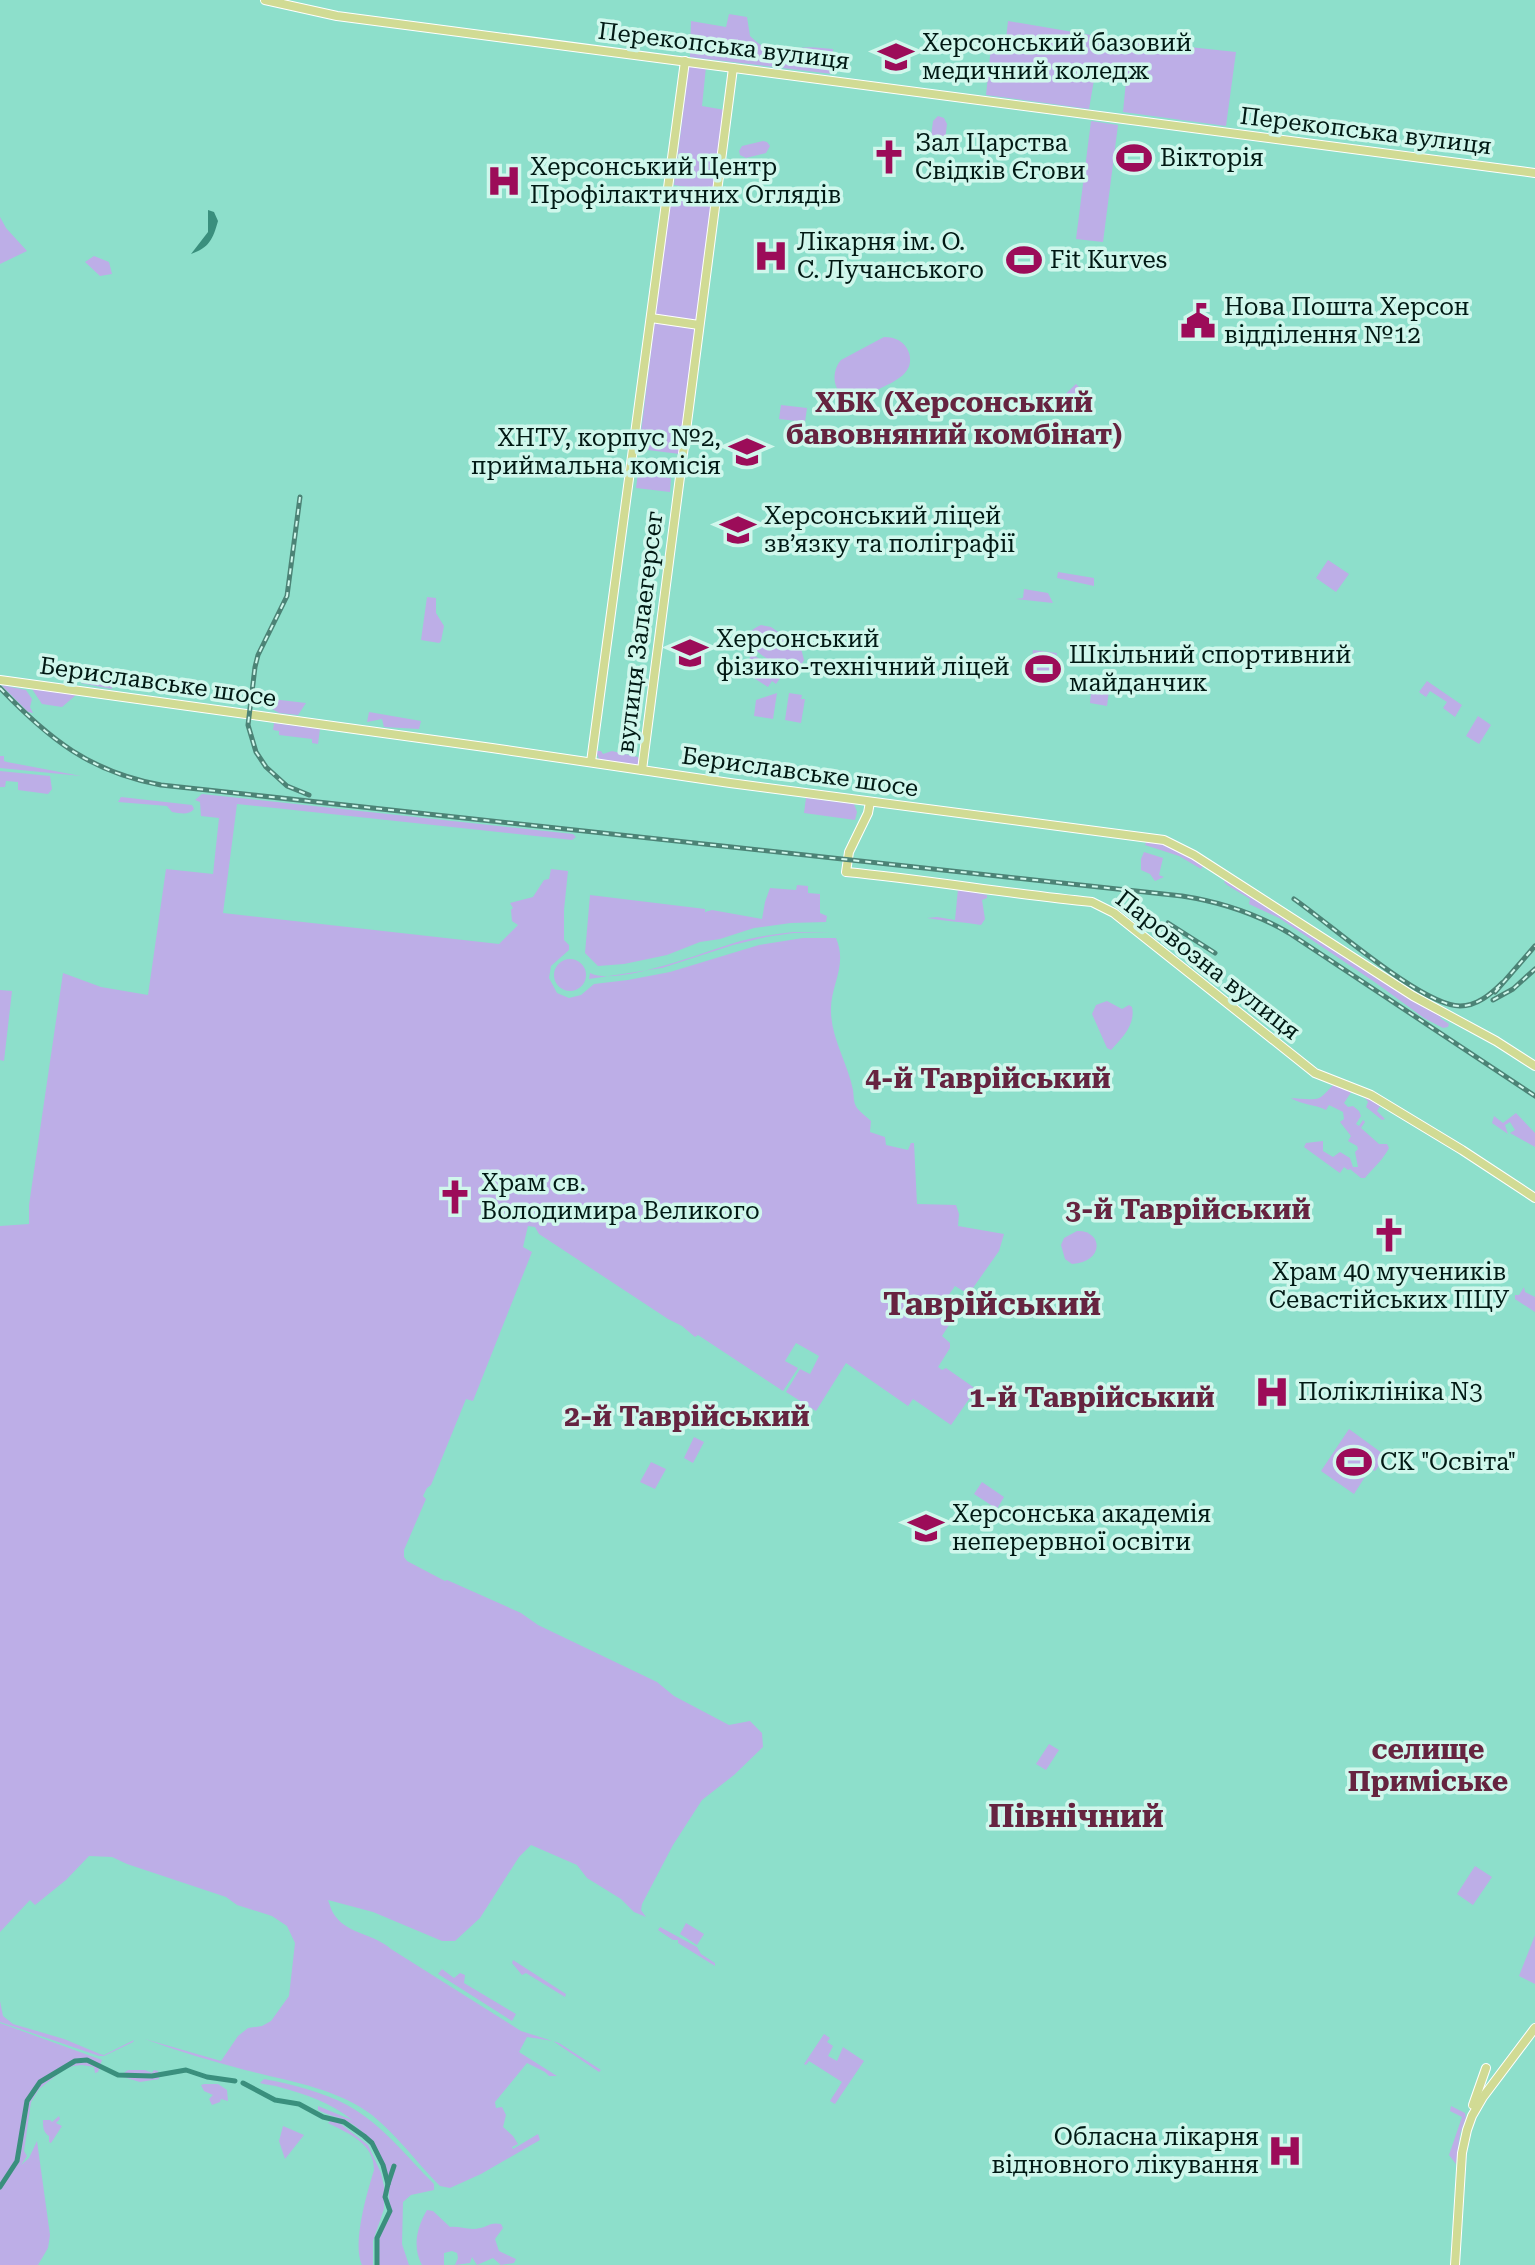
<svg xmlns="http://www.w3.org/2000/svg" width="1535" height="2265" viewBox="0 0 1535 2265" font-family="'Roboto Serif',serif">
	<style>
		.green { fill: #bdaee7 }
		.water { fill: #3a8f7d }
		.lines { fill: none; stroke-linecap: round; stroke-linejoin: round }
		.river { stroke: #3a8f7d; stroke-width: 5 }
		.major-casing { stroke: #fff; stroke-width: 10 }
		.major { stroke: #d1db94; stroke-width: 8 }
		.rail-casing { stroke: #4c8376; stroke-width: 5 }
		.rail { stroke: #d0f7ec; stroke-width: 2; stroke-dasharray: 6; stroke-linecap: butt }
		.labels { text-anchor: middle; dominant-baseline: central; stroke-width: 7; stroke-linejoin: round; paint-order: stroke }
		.poi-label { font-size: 24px; fill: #011914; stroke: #d0f7ec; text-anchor: start }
		.street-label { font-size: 24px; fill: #011914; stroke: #d0f7ec }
		.quarter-label { font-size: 28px; font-weight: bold; fill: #662440; stroke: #d0f7ec }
		.district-label { font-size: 32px; font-weight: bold; fill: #662440; stroke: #d0f7ec }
	</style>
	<rect width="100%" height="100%" fill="#8ddfcb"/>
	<!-- green -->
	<g class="green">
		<path d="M729 14 747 17 750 36C771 55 773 51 799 48 810 46 822 48 833 49L832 74 690 57 691 21 726 27Z"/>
		<polygon points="1008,21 1114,39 1236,52 1226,126 1123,112 1127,71 1126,67 1099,64 1096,68 1089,109 986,95 992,37 1006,39"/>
		<polygon points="689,65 706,67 702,106 725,110 713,191 674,185"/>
		<polygon points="938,116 944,118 947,124 944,148 938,153 933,151 930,145 933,121"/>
		<polygon points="1091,121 1118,125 1103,242 1076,239"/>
		<polygon points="763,141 767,142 770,146 766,153 746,158 740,155 739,151 742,146"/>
		<polygon points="670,197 711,203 680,454 639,449"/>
		<polygon points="0,217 6,228 27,251 0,264"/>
		<polygon points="94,256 109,262 112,274 100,276 85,262"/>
		<path d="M884 337C895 337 905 341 909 353 915 373 895 381 881 388 874 392 866 398 859 399 835 402 828 375 841 360Z"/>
		<polygon points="1076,384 1088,396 1066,416 1055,404"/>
		<polygon points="781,405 807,408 805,422 779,419"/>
		<polygon points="638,473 671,478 670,492 636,488"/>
		<polygon points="1328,560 1349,574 1336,592 1316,578"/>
		<polygon points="1058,572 1094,578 1094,586 1057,578"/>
		<polygon points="1024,589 1048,593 1053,603 1015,599 1023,598"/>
		<polygon points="427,597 436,598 436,613 444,626 441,641 439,643 421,640"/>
		<path d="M761 625 771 627 801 648 804 660C801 666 797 671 789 671 783 671 777 665 772 662 758 653 733 637 761 625Z"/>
		<polygon points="1033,650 1057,653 1055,665 1051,665 1050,673 1034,673 1036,663 1032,662"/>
		<polygon points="752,654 783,674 776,684 772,681 768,687 746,673 750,666 746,664"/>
		<polygon points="81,674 105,676 105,679 113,680 112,689 81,683"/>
		<polygon points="1427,681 1462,705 1455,717 1443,708 1447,702 1430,691 1426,697 1419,692"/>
		<polygon points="1092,682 1110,684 1107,706 1090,703"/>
		<polygon points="1,685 26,690 32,699 30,707 33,713 28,712"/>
		<polygon points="32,689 76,695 62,707 42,704"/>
		<polygon points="777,693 773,719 754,716 756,700"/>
		<polygon points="789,693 802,695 801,699 805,699 801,723 785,720"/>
		<polygon points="263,698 306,703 298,715 279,713 262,703"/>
		<polygon points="369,712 421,721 419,729 384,727 382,719 367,722"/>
		<polygon points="1478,716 1491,725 1479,744 1466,736"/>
		<polygon points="274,723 320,729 318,744 312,743 312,739 279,735 279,731 273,730"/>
		<polygon points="596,751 601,751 603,754 612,751 638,757 639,763 638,766 599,759"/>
		<polygon points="0,756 4,756 4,761 7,762 81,776 0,768"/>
		<polygon points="0,771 50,776 52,789 48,794 18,790 18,782 6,781 5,787 0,787"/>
		<path d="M202 794 573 834 576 837 572 840 237 804 223 913 499 944 518 925 512 921 511 910 513 908 510 903 533 897 544 880 549 879 551 869 568 871 564 910V940L569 945V950L551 966 549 978 557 993 569 998 581 995 594 984 628 980 670 972 759 945 803 938H836C848 966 830 986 831 1011 831 1038 848 1064 853 1090 854 1096 853 1102 857 1108 861 1113 867 1117 871 1121L870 1132 885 1137 886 1145 908 1150 911 1143H914L917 1204 956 1205 959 1214 958 1226 1004 1234 999 1251 968 1295 963 1296 965 1292 955 1286 948 1296 958 1302 961 1298 963 1303 942 1336 950 1343V1348L938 1367 942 1370 946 1368 976 1389 951 1425 913 1399 908 1406 846 1363 816 1411 786 1392 800 1369 810 1374 819 1356 796 1343 785 1361 798 1368 783 1391 698 1335 695 1337 682 1326 668 1319 539 1234 535 1227 528 1226 523 1247 532 1252 473 1401 466 1399 431 1485 427 1488 423 1496 426 1499 404 1550V1557L407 1561 445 1581 447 1580 521 1613 538 1625 657 1682 674 1696 729 1725 750 1721 762 1733 763 1747 734 1775 702 1800 673 1845 642 1904 641 1910 646 1917 634 1912 621 1899 587 1878 577 1865 531 1845 519 1857 480 1918 455 1941H442L373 1912 328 1900C330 1905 332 1913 336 1917 349 1934 374 1934 391 1949L521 2031 559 2043 601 2070 599 2072 553 2041 527 2037 519 2052 557 2076H549L545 2072 527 2063 495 2102 496 2108 502 2107 506 2115 503 2127 513 2136 518 2144 512 2147 513 2149 538 2134 540 2140 481 2174 450 2188 440 2186C417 2163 398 2136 372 2115 336 2088 288 2081 245 2070 211 2061 178 2051 145 2039L221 2061 238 2036 248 2028 262 2026 271 2021 289 1996 295 1943 287 1926 272 1916 237 1905 226 1897 127 1864 112 1857 89 1856 66 1880 35 1905 30 1900 0 1932V1226L29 1224V1205L63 973 101 987 148 995 166 869 213 874 219 818 201 816 200 802 195 800Z"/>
		<path d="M121 797 192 805 194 809C188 816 180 813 172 812L167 806 118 802Z"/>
		<polygon points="806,798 854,804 857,812 855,820 804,813"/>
		<polygon points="1147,840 1173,846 1203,866 1201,869 1179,856 1145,845"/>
		<polygon points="1144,852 1163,858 1159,875 1164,877 1155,881 1150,874 1141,870 1141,859"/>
		<polygon points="1226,880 1442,1015 1440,1018 1449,1024 1448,1027 1443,1028 1424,1018 1376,983 1279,918 1249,904 1250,899 1227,885 1224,882"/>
		<polygon points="797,885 808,886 808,893 820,894 820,913 827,916 826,922 791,923 754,928 720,939 700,942 667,955 624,964 598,966 585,953 590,895 705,909 705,912 712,910 762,919 765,902 770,888 796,890"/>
		<path d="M958 889 987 895V898L982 900 985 919 981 925C963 922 944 921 927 918L937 917 955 920Z"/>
		<path d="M793 932H832L793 933 766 937 733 945 662 968 589 979 590 973C618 987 706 951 737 942 755 937 774 934 793 932Z"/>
		<circle cx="570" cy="975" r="16"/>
		<polygon points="0,990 12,991 4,1061 0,1060"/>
		<path d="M1107 1001 1122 1009 1129 1005 1132 1007C1136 1025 1121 1039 1111 1050L1107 1048 1092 1014 1096 1005Z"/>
		<path d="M1334 1085 1362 1093 1380 1106 1377 1111 1385 1119 1382 1120 1366 1107 1368 1102 1365 1098 1352 1091 1344 1103 1348 1107 1353 1106 1359 1111 1361 1116 1356 1124 1359 1126 1363 1120 1365 1122 1361 1128 1379 1144H1387L1389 1148C1383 1160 1373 1168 1365 1178H1361L1350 1169 1348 1170 1344 1167 1340 1173 1337 1171 1304 1147 1306 1143 1323 1141V1151L1333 1157 1340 1152 1350 1158 1353 1167H1358L1355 1152 1358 1149 1357 1146 1348 1141 1351 1136 1340 1122 1344 1119 1343 1112 1329 1105 1326 1110C1314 1104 1302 1105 1291 1098 1299 1098 1311 1101 1319 1098 1324 1096 1329 1088 1334 1085Z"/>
		<polygon points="1516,1113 1535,1133 1535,1147 1510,1133 1515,1130 1510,1122 1505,1125 1508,1134 1492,1123 1494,1116 1503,1123"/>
		<path d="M1077 1231C1103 1230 1105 1262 1072 1264L1065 1259 1061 1245 1064 1238Z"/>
		<polygon points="1524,1287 1525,1292 1535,1297 1535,1312 1515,1299 1515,1295 1519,1295"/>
		<polygon points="1349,1429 1386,1456 1375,1471 1370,1469 1354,1494 1321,1471"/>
		<polygon points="694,1437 704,1442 693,1463 684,1458"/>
		<polygon points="651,1462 666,1469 655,1489 640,1482"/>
		<polygon points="982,1482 1004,1497 997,1509 974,1494"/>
		<polygon points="1049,1744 1059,1750 1046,1770 1036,1764"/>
		<polygon points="1475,1866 1492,1877 1473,1905 1457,1894"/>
		<polygon points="686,1923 704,1934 697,1945 680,1934"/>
		<polygon points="660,1927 697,1947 701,1954 715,1963 715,1966 678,1943 678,1940 673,1940 658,1930"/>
		<polygon points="1535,1935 1535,1984 1519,1976"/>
		<polygon points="513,1960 566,1994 565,1997 526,1973 522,1975 512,1963"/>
		<polygon points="442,1969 454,1978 460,1973 465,1975 464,1983 516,2014 512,2021 438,1974"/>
		<polygon points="0,2001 3,2016 13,2024 64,2039 100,2054 104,2055 134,2040 133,2042 104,2056 99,2056 0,2022"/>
		<polygon points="0,2023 102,2060 98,2072 95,2073 94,2067 82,2065 73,2066 63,2070 39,2089 31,2102 24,2151 27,2156 21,2165 29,2158 37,2141 50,2235 48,2248 38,2265 0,2265"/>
		<polygon points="824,2034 830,2038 827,2042 833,2046 828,2056 837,2061 843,2047 864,2061 835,2104 830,2101 842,2082 809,2061 806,2065 804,2064"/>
		<polygon points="128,2070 145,2070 152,2073 154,2070 158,2071 159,2079 140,2082 120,2076"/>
		<path d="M264 2079C291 2084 323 2092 347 2105 382 2124 407 2157 434 2184V2190L411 2195 403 2202 402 2244 409 2265H379C378 2254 377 2244 381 2234 384 2226 390 2219 390 2211 391 2205 388 2198 389 2192 389 2167 375 2138 352 2124 341 2117 329 2116 318 2110V2106L352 2120C332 2103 305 2094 279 2087 273 2085 266 2085 260 2083Z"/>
		<polygon points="204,2084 218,2084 227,2090 228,2101 221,2099 220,2102 212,2105 209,2099 213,2095 204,2091 201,2085"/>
		<polygon points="1451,2106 1465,2113 1466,2118 1460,2134 1456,2164 1449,2155 1462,2117 1450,2111"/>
		<path d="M59 2116 60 2119 56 2123 62 2126 51 2143 49 2142V2136C43 2132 43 2127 43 2120H50L52 2122Z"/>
		<path d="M333 2118 368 2145 381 2173 384 2186V2209L373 2241V2265H362C352 2243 367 2193 374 2170 374 2143 349 2134 328 2123Z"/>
		<polygon points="283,2126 304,2135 285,2159 279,2141"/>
		<path d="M427 2210 433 2211 450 2227C460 2226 470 2231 480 2228 489 2226 490 2222 501 2224L503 2228 495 2239 499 2251 516 2259 514 2263 501 2265 493 2258 477 2265 472 2257 470 2263 455 2265 458 2258 457 2253 452 2251 444 2253V2265H422C412 2247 417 2227 427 2210Z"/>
	</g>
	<!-- water -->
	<path class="water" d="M208 210 214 212 218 221C213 239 209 248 191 254L208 232Z"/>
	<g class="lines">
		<!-- river -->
		<g class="river">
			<polyline points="243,2083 275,2100 299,2104 323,2117 344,2122 364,2136 372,2143 383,2165 388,2184 385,2197 390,2211 377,2238 377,2265"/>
			<polyline points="388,2184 394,2166"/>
			<polyline points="0,2187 17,2161 27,2101 40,2082 75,2061 87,2060 118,2075 152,2076 186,2070 207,2077 235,2081"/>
		</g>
		<!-- major casing -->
		<g class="major-casing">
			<g id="major">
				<polyline points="265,0 337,16 1535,173"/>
				<polyline points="651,318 699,325"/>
				<polyline points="0,680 492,748 730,783 1164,840 1194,855 1413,996 1496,1041 1535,1066"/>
				<polyline points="591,762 685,61"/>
				<polyline points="642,770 733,68"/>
				<path d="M870 802 868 813 849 852 846 872C929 880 1010 894 1092 902L1114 913 1315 1073 1371 1095 1462 1150 1535 1198"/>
				<polyline points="1473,2105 1486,2068"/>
				<polyline points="1455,2265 1462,2153 1467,2130 1472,2116 1483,2097 1535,2028"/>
			</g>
		</g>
		<!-- major -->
		<use href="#major" class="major"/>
		<!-- rail casing -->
		<g class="rail-casing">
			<g id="rail">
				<polyline points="300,497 287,596 258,655 255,667 248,725 256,752 266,767 287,786 309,795"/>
				<path d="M0 688C49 739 90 772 161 785L1182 896C1221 902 1255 913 1289 933L1535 1096"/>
				<path d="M1294 899C1329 923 1422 1006 1460 1006 1477 1006 1491 994 1502 983"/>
				<polyline points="1168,923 1215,953"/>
				<polyline points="1495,992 1535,946"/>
				<polyline points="1493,1000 1513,989 1535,969"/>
			</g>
		</g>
		<!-- rail -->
		<use href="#rail" class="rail"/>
	</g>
	<!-- icons -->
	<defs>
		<g id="university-bare" transform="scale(2.76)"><path d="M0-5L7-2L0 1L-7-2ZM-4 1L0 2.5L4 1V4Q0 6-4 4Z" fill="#9c0c59" stroke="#d0f7ec" stroke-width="2.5" paint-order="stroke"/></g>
		<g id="church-bare" transform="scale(2.76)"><path d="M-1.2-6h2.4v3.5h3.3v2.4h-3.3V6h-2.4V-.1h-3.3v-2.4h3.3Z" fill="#9c0c59" stroke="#d0f7ec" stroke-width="2.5" paint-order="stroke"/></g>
		<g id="stadium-bare" transform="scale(2.76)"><path d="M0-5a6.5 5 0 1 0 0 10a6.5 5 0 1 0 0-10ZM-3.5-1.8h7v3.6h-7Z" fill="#9c0c59" stroke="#d0f7ec" stroke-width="2.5" paint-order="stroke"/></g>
		<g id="hospital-bare" transform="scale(2.76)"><path d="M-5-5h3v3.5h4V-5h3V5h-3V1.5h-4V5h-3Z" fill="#9c0c59" stroke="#d0f7ec" stroke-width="2.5" paint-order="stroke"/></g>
		<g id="civic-bare" transform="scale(2.76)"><path d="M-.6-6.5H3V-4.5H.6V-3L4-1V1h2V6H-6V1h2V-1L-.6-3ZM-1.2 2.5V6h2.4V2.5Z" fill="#9c0c59" stroke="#d0f7ec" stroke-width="2.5" paint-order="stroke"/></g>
	</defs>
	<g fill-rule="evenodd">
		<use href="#university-bare" x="896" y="57"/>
		<use href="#church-bare" x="889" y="157"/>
		<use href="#stadium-bare" x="1134" y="158"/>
		<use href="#hospital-bare" x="504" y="181"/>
		<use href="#hospital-bare" x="771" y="256"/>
		<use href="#stadium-bare" x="1024" y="260"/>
		<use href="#civic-bare" x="1198" y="321"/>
		<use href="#university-bare" x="747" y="452"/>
		<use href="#university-bare" x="738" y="530"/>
		<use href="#university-bare" x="690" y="653"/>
		<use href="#stadium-bare" x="1043" y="669"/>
		<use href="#church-bare" x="455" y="1197"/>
		<use href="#church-bare" x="1389" y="1235"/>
		<use href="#hospital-bare" x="1272" y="1392"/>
		<use href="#stadium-bare" x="1354" y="1462"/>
		<use href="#university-bare" x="926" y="1528"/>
		<use href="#hospital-bare" x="1285" y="2151"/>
	</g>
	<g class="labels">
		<!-- poi labels -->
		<g class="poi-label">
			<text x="922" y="43">Херсонський базовий<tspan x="922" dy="28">медичний коледж</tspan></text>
			<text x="915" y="143">Зал Царства<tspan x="915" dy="28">Свідків Єгови</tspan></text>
			<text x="1160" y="158">Вікторія</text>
			<text x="530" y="167">Херсонський Центр<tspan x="530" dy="28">Профілактичних Оглядів</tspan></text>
			<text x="797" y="242">Лікарня ім. О.<tspan x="797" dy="28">С. Лучанського</tspan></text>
			<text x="1050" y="260">Fit Kurves</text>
			<text x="1224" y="307">Нова Пошта Херсон<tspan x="1224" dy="28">відділення №12</tspan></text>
			<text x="721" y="438" text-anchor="end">ХНТУ, корпус №2,<tspan x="721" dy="28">приймальна комісія</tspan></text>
			<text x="764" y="516">Херсонський ліцей<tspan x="764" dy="28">зв’язку та поліграфії</tspan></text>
			<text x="716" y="639">Херсонський<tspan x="716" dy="28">фізико-технічний ліцей</tspan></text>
			<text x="1069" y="655">Шкільний спортивний<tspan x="1069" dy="28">майданчик</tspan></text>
			<text x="481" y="1183">Храм св.<tspan x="481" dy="28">Володимира Великого</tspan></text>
			<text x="1389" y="1272" text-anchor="middle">Храм 40 мучеників<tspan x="1389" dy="28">Севастійських ПЦУ</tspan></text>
			<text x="1298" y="1392">Поліклініка N3</text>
			<text x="1380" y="1462">СК "Освіта"</text>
			<text x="952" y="1514">Херсонська академія<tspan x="952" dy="28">неперервної освіти</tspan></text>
			<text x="1259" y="2137" text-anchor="end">Обласна лікарня<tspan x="1259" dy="28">відновного лікування</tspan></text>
		</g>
		<!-- street labels -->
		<g class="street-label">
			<text transform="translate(724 46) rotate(7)">Перекопська вулиця</text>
			<text transform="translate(1366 131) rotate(7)">Перекопська вулиця</text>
			<text transform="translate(640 632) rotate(-83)">вулиця Залаегерсег</text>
			<text transform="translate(158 682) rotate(8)">Бериславське шосе</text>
			<text transform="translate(800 772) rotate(8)">Бериславське шосе</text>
			<text transform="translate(1208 965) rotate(38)">Паровозна вулиця</text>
		</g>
		<!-- quarter labels -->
		<g class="quarter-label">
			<text x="954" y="402">ХБК (Херсонський<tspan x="954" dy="32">бавовняний комбінат)</tspan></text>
			<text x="988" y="1078">4-й Таврійський</text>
			<text x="1188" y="1209">3-й Таврійський</text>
			<text x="1092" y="1397">1-й Таврійський</text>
			<text x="687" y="1416">2-й Таврійський</text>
			<text x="1428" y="1749">селище<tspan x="1428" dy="32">Приміське</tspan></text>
		</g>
		<!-- district labels -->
		<g class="district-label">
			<text x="992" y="1304">Таврійський</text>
			<text x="1076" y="1816">Північний</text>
		</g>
	</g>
</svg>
